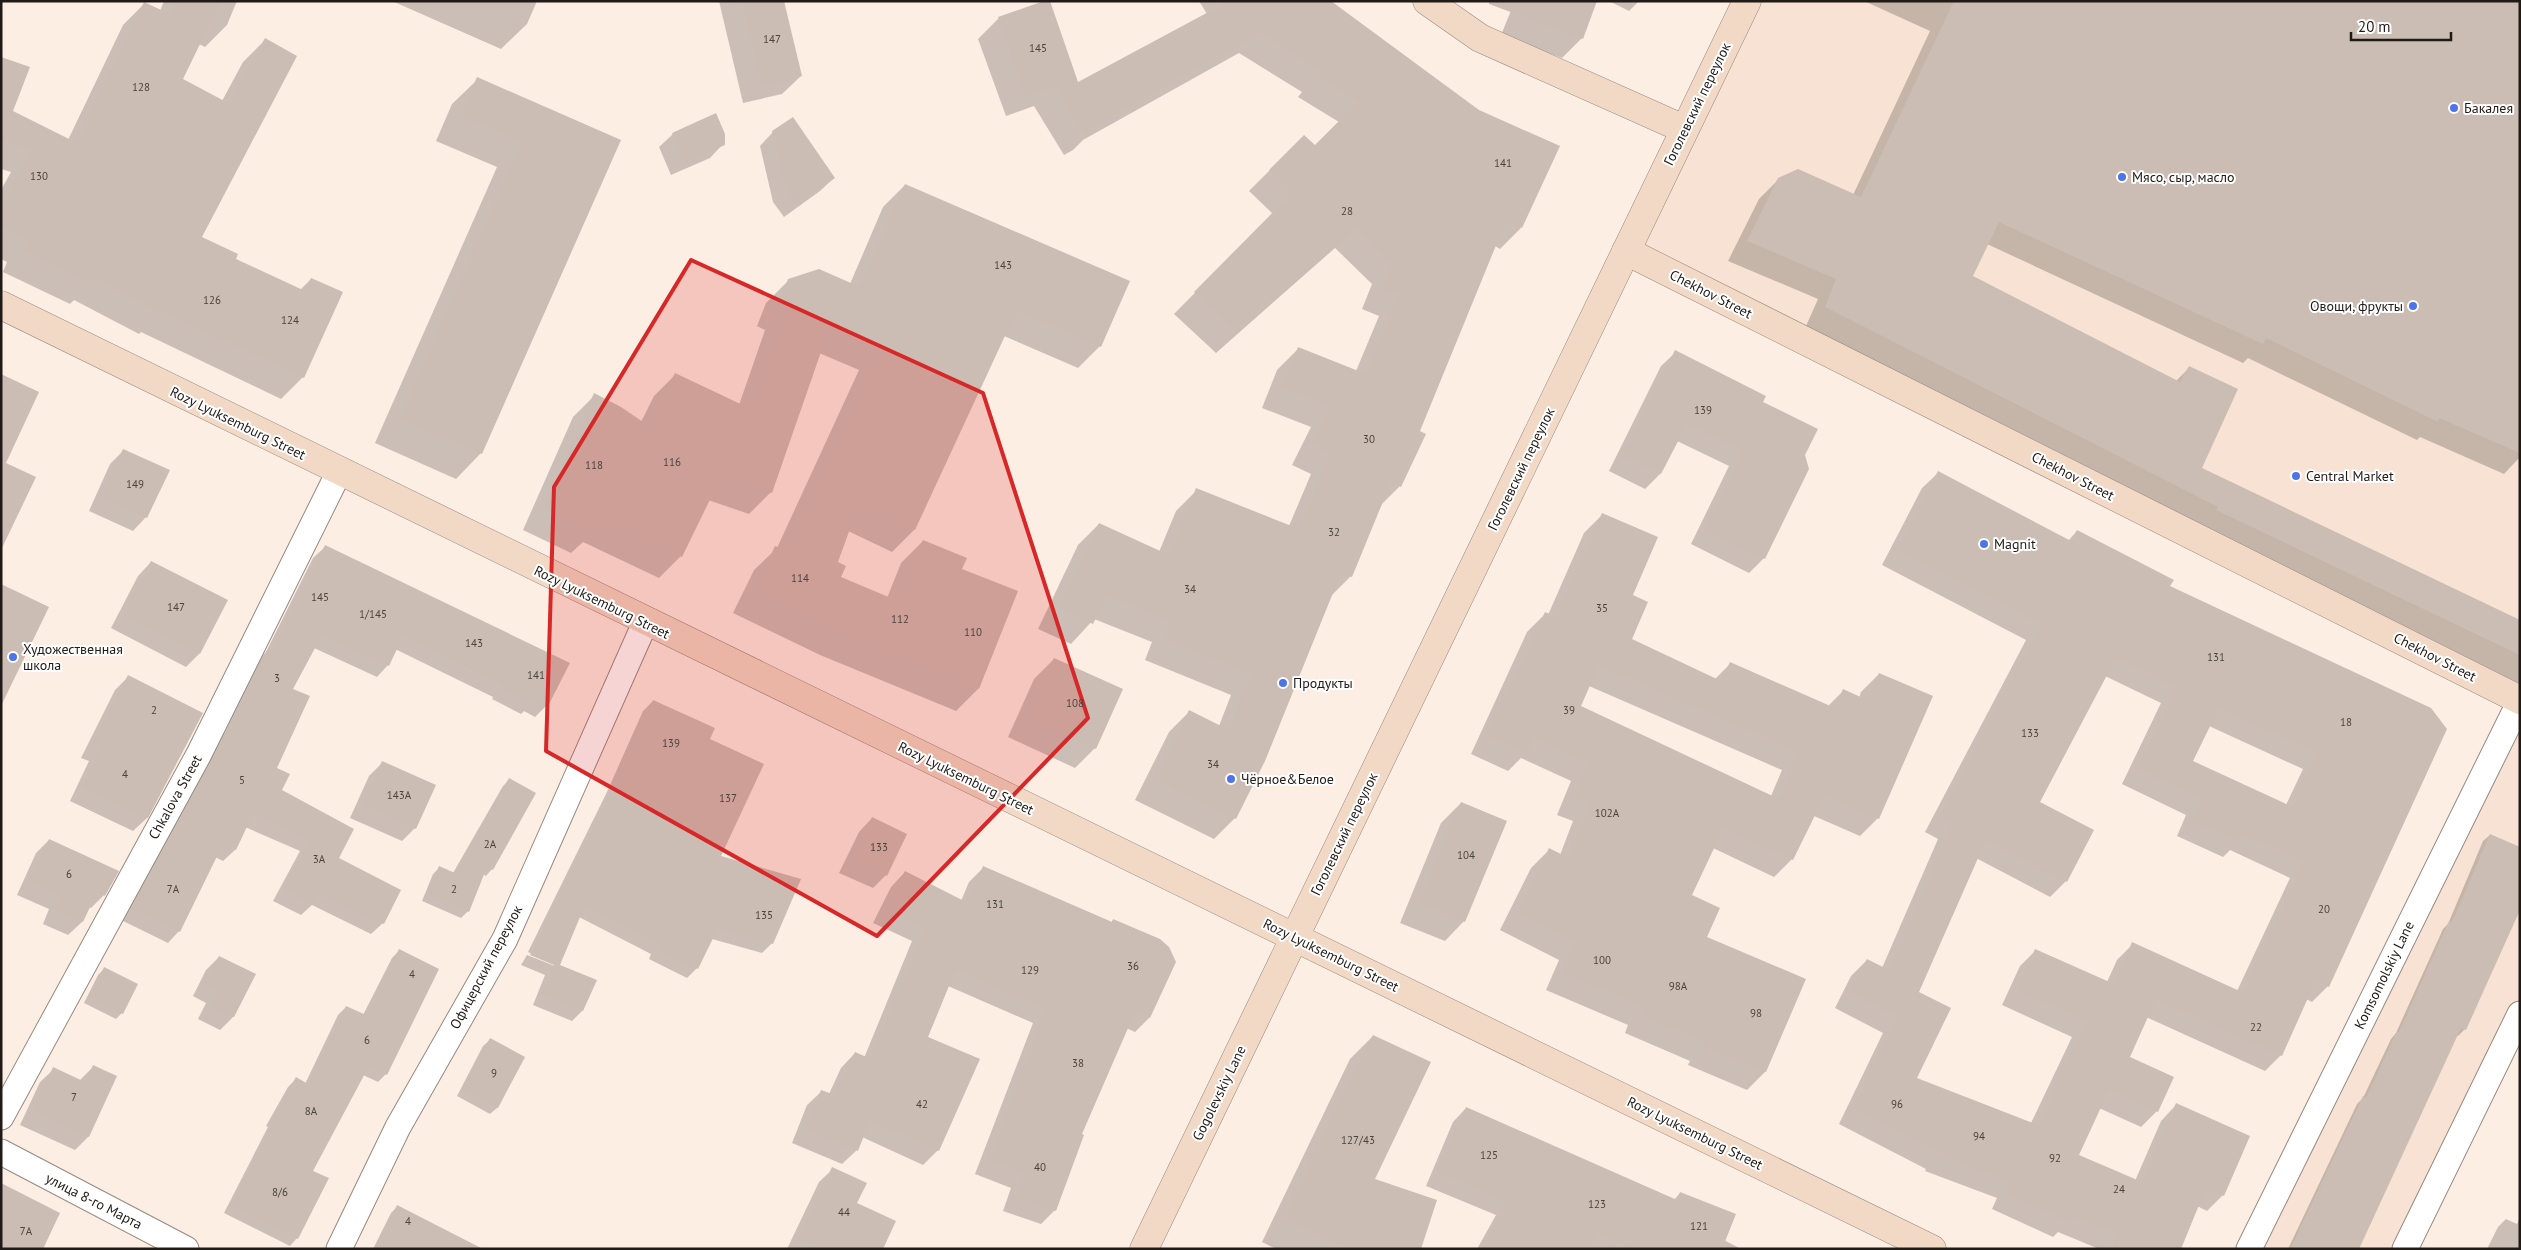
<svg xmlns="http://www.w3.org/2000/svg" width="2521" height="1250" viewBox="0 0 2521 1250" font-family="'PT Sans',sans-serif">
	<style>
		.built { fill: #f7e2d3 }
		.shadow { fill: #0003; fill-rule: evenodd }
		.building { fill: #cbbdb3; fill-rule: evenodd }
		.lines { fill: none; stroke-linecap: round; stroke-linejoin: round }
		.street-casing { stroke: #968980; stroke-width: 27 }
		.secondary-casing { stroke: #968980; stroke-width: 29 }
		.street { stroke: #fff; stroke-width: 25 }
		.secondary { stroke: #f1d9c6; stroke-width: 28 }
		.marked { fill: #d62828; fill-opacity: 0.2; stroke: #d62828; stroke-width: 4; stroke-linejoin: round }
		.poi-dot { fill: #4e74e7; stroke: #fff; stroke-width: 2 }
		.labels { text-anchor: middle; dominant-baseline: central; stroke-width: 4; stroke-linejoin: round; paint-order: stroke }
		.number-label { font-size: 11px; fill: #4b443e }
		.street-label { font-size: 14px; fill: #201b17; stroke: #fff }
		.poi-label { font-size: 14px; fill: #201b17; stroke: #fff; text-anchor: start }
	</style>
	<rect width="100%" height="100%" fill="#fdeee4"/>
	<!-- built -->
	<g class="built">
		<polygon points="1747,1 2520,1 2520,700 1626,251"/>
		<polygon points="2520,701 2520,1014 2405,1249 2249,1249"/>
	</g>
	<!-- shadow -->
	<g class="shadow">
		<polygon points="164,1 237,1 227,25 205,47 199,44 182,79 222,101 243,62 265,40 200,238 234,260 300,290 311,279 303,377 281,399 141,332 139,334 74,300 70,304 3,272 7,262 1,259 1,190 11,172 1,169 1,58 12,112 68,140 123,25 145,3 160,11"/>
		<polygon points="392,1 537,1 527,24 501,49"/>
		<polygon points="719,1 783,1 801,76 782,94 743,103"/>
		<polygon points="1199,1 1329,1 1521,228 1500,249 1495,246 1418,432 1400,486 1380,506 1351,576 1329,598 1235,818 1214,839 1135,800 1169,732 1190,711 1219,726 1231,695 1145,660 1152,642 1094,619 1071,644 1038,629 1078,545 1099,524 1159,552 1176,511 1197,490 1289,526 1311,474 1292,465 1311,427 1262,408 1277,370 1298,349 1356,371 1379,316 1362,309 1372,284 1335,248 1216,353 1174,314 1273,214 1249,191 1304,136 1315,146 1339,122 1298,97 1302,92 1239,53 1083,140 1073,150 1064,155 1034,106 1006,116 978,39 999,18 1078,84 1207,14"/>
		<polygon points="1515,1 1582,38 1562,58 1501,35"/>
		<polygon points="1609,1 1639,1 1629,11"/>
		<polygon points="1864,1 2520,1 2520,457 2504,474 2420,437 2417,440 2248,358 2243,363 1987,244 1971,277 2176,381 2190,367 2200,468 2520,621 2520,684 2198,530 1806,326 1818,299 1728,261 1759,199 1779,179 1853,195 1930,31"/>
		<polygon points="478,79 619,141 481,453 456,479 375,443 497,167 436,141 452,104"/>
		<polygon points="773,132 834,178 820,191 784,217 773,202 760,146"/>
		<polygon points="673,134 723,144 710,158 671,175 659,147"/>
		<polygon points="905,185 1100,346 1078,368 1004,336 914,530 892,552 848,531 836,562 839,578 887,598 901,563 923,541 961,570 978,689 956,711 820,655 733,613 754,570 777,548 859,370 819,353 771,492 749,514 708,500 681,556 659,578 583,542 571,553 523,530 573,417 595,395 641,422 654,396 676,374 739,405 765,330 757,326 766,303 789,280 850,284 883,207"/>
		<polygon points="1676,352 1762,403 1804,455 1764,558 1749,573 1691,544 1729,466 1677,441 1660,474 1645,489 1609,471 1661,366"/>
		<polygon points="124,450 146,517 133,531 89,511 110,464"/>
		<path d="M1938 473 2068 541 2077 531 2169 587 2430 709 2328 986 2312 1002 2306 999 2281 1055 2265 1071 2146 1017 2128 1057 2157 1111 2141 1127 2099 1108 2078 1155 2135 1181 2161 1121 2176 1105 2223 1195 2207 1211 2197 1206 2180 1249H2099L2058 1232 2053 1237 1992 1209 1997 1198 1925 1171 1926 1169 1839 1124 1883 1033 1835 1008 1851 976 1867 960 1882 968 1938 839 1925 832 2026 640 1882 565 1922 488ZM2105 676 2161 703 2122 784 2186 815 2177 836 2223 857 2230 850 2290 878 2237 991 2133 944 2117 960 2107 982 2036 950 2020 966 2002 1005 2072 1037 2031 1123 1915 1079 1918 993 1976 858 2050 897 2066 881 2039 802ZM2209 726 2303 769 2286 805 2191 761Z"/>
		<path d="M1602 515 1632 596 1630 640 1714 680 1730 664 1828 706 1843 691 1859 698 1861 692 1879 674 1878 818 1860 836 1814 816 1792 859 1774 877 1713 848 1690 896 1705 938 1804 980 1765 1072 1747 1090 1688 1065 1690 1061 1625 1033 1628 1025 1546 990 1559 960 1500 930 1531 868 1549 850 1560 855 1573 821 1557 815 1571 781 1521 758 1508 771 1471 754 1527 632 1545 614 1548 615 1584 533ZM1589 686 1782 770 1771 796 1579 706Z"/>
		<polygon points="325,547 547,705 535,717 524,711 521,714 492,699 493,697 395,649 388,665 377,677 314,648 291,690 276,769 280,791 337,859 383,923 371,934 312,905 301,915 273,901 300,851 245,827 235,850 223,861 215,857 179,931 168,943 121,920 139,891 218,739 225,732 256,663 266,652 313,558"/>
		<polygon points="151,562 199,654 186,667 111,628 138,576"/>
		<polygon points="1054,659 1122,690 1095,748 1075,768 1008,737 1034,679"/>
		<polygon points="128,677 202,714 147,818 133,831 70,801 89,761 81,758 115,690"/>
		<polygon points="653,701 708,739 720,856 772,943 762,953 712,939 697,968 687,978 649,959 651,954 579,917 559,965 582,1011 572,1021 533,1005 545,975 521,965 527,955 555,966 555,964 528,952 606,794 643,711"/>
		<polygon points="382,763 415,828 402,841 350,818 369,776"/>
		<polygon points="509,780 534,793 492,869 486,876 483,874 468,911 461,918 422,901 433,874 439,868 453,873 503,786"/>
		<polygon points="1461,803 1464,921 1445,941 1400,923 1441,823"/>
		<polygon points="872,818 886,875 873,888 839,873 859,832"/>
		<polygon points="2490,835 2465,1029 2458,1036 2456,1035 2357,1249 2288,1249 2357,1104 2363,1098 2391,1039 2396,1033 2443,929 2448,924 2483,841"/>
		<polygon points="49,840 104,895 91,908 88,907 82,922 68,935 43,924 49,909 17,895 36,853"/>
		<polygon points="984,867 1111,923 1113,920 1149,1018 1135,1032 1126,1028 1080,1135 1055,1210 1041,1224 1003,1211 1011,1188 975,1174 1033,1023 948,986 927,1038 979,1059 938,1150 923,1165 862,1137 857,1150 842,1164 792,1143 807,1105 822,1091 829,1094 841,1068 855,1053 864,1058 912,941 873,923 891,887 905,872 961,901 969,882"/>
		<polygon points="400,950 386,1074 378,1082 363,1075 311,1171 297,1238 290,1246 224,1213 268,1127 266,1126 288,1087 296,1079 305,1084 338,1015 346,1007 363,1015 392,958"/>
		<polygon points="219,957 254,974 233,1017 220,1030 198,1019 206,1003 193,996 206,970"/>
		<polygon points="105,968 122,1013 116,1019 84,1003 98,975"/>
		<polygon points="1373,1036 1373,1180 1419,1249 1276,1249 1262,1242 1350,1059"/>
		<polygon points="490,1040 524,1058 497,1108 490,1114 457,1096 483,1046"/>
		<polygon points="93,1067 88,1137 75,1150 20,1125 40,1082 54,1069 79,1081"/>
		<polygon points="1466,1108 1674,1200 1680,1193 1724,1240 1741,1249 1477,1249 1496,1215 1426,1186 1453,1122"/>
		<polygon points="833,1169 882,1249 787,1249 819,1182"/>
		<polygon points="397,1207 451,1249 373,1249 391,1213"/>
		<polygon points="2520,1217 2520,1249 2487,1249 2498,1227 2506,1219 2517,1224"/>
	</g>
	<!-- building -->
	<g class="building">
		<polygon points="176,1 221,1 183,79 230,104 265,38 297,56 202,237 238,254 236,259 305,291 311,278 343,292 304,378 163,311 161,313 95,278 92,283 24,250 28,240 1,227 1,209 31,150 1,139 1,57 30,67 13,111 77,143 144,2 170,14"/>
		<polygon points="742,1 784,1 802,76 762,86"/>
		<polygon points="1044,1 1050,1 1078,82 1229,1 1331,1 1479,110 1560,146 1522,228 1506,221 1420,431 1426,434 1401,487 1391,482 1352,577 1341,573 1265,761 1236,819 1155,779 1189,710 1229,730 1252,674 1165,639 1172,621 1107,595 1093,624 1058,608 1099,523 1169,555 1196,488 1299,529 1331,453 1312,444 1331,406 1282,387 1298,347 1366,374 1399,295 1382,288 1392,263 1356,228 1237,333 1194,292 1293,192 1269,170 1304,135 1315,145 1359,101 1317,76 1321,71 1261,32 1094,126 1095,130 1085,135 1055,86 1026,96 998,17"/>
		<polygon points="1489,1 1597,1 1583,39 1489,4"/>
		<polygon points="1954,1 2520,1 2520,453 2439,418 2438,422 2266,338 2263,344 1999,222 1973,276 2180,382 2189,366 2238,389 2202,468 2520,620 2520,655 2216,510 2218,507 1825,307 1836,279 1747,241 1778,178 1798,169 1861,197"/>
		<polygon points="477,77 621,140 482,454 400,418 522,142 460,115"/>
		<polygon points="716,113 725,134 725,145 685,162 672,133"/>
		<polygon points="793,117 835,178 797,205 786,189 772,131"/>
		<polygon points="905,184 1130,281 1101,347 1017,310 915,530 859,504 838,562 846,566 841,577 898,601 923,540 967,558 962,569 1018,591 979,689 842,633 754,591 775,546 787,551 880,348 830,326 772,493 722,475 682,557 601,518 594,532 544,508 594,393 621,407 649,426 675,373 751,409 786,308 778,304 788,279 819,269 860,287"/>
		<polygon points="1675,350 1766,396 1763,402 1818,429 1805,455 1809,469 1765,559 1705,529 1743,451 1687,424 1661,474 1623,455"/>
		<polygon points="1,374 39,392 6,463 36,477 1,550"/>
		<polygon points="123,449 170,470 147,518 101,497"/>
		<path d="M1938 471 2071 541 2077 530 2174 580 2170 586 2431 708 2447 729 2329 987 2316 980 2282 1056 2156 999 2130 1057 2174 1077 2158 1112 2109 1090 2079 1155 2142 1182 2176 1103 2250 1136 2224 1196 2206 1188 2181 1249H2112L2118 1234 2072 1216 2070 1222 2007 1193 2012 1182 1940 1155V1153L1854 1108 1898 1017 1849 992 1867 959 1889 970 1953 823 1940 816 2041 624 1897 549ZM2116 658 2176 687 2137 768 2201 799 2191 820 2240 842 2243 834 2304 862 2244 993 2132 942 2114 984 2035 949 2017 990 2087 1021 2038 1125 1917 1078 1951 1008 1919 992 1986 840 2067 882 2094 830 2040 802ZM2219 708 2318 753 2293 807 2193 761Z"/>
		<path d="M1602 513 1658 537 1633 595 1648 602 1632 639 1721 681 1730 662 1835 708 1843 689 1867 700 1879 673 1933 696 1879 819 1825 795 1793 860 1724 827 1692 895 1720 908 1707 937 1806 979 1766 1072 1706 1047 1707 1043 1642 1015 1645 1007 1563 972 1576 942 1517 912 1549 848 1569 858 1590 803 1574 797 1588 763 1534 738 1527 754 1488 736 1545 612 1556 617ZM1599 665 1799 752 1779 799 1581 706Z"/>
		<polygon points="325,545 570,663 548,706 535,700 534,703 502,687 503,685 403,636 389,666 322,635 293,689 310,696 277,768 290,774 282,790 354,829 339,858 401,890 384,924 320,892 314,905 284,889 310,839 253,814 236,850 223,844 180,932 131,908 145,883 147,883 229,726 232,727 267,650 271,652"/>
		<polygon points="151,561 228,600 200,654 123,615"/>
		<polygon points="1,584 49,607 1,706"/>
		<polygon points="1054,658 1123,689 1096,749 1026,718"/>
		<polygon points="128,675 203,713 148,818 83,788 101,748 93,744"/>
		<polygon points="653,700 715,728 710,739 764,764 721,856 801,879 773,944 718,928 698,969 658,949 660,944 585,905 560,965 597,980 583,1011 542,995 554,965 530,955 616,783"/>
		<polygon points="382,761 436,785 416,829 363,804"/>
		<polygon points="509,778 536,793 493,870 487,867 469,912 427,894 439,866 455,873"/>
		<polygon points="1461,802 1507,821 1465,922 1419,903"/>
		<polygon points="872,817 907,834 887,876 852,859"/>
		<polygon points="2490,834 2520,847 2520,910 2466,1030 2461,1028 2359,1249 2290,1249 2363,1096 2366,1098 2397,1031 2399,1032 2449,921 2452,922"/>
		<polygon points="49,839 119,871 105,896 97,892 83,922 55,910 62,896 29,881"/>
		<polygon points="983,866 1112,922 1113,919 1160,939 1169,947 1176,962 1150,1018 1135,1012 1082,1134 1084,1135 1056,1211 1017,1196 1025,1173 989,1160 1046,1009 956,969 928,1037 980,1059 939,1151 870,1120 858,1151 805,1129 821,1090 835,1095 855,1052 871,1059 925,927 886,909 905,871 968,903"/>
		<polygon points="399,949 439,969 387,1075 369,1066 313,1171 329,1178 298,1239 231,1205 275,1119 273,1118 296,1077 308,1084 346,1006 366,1015"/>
		<polygon points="219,956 256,974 234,1017 210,1006 218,990 205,983"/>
		<polygon points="104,967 138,984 123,1014 90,997"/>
		<polygon points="1373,1035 1431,1062 1375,1179 1437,1200 1421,1249 1348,1249 1284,1218"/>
		<polygon points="490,1038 525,1057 498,1108 462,1089"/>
		<polygon points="93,1065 117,1076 89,1137 33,1111 53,1067 85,1082"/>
		<polygon points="1466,1107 1677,1200 1680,1192 1736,1214 1722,1249 1633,1249 1598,1233 1590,1249 1481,1249 1508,1202 1438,1172"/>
		<polygon points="832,1167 867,1183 857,1203 896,1221 883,1249 820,1249 798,1238"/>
		<polygon points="1,1183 60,1213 43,1249 1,1249"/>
		<polygon points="397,1205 483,1249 375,1249"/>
	</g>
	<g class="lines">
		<!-- street casing -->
		<g class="street-casing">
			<g id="street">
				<polyline points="1,1117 199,754 339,472"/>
				<polyline points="1,1152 186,1249"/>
				<polyline points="339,1249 398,1127 505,939 645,623"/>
				<polyline points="2249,1249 2520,701"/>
				<polyline points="2405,1249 2520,1014"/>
			</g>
		</g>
		<!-- secondary casing -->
		<g class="secondary-casing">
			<g id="secondary">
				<polyline points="1427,1 1480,38 1684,129"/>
				<polyline points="1626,251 2520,700"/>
				<path d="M1 305C644 623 1289 935 1932 1249"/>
				<polyline points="1144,1249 1747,1"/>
			</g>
		</g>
		<!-- street -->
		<use href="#street" class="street"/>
		<!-- secondary -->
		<use href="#secondary" class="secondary"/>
	</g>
	<!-- marked area -->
	<path class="marked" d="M691 260 983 393 1088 718 877 936 546 751 554 487Z"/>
	<!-- markers -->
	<g class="poi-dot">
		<circle cx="2454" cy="108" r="5"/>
		<circle cx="2122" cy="177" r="5"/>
		<circle cx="2413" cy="306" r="5"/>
		<circle cx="2296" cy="476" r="5"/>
		<circle cx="1984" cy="544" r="5"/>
		<circle cx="13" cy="657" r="5"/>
		<circle cx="1283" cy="683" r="5"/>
		<circle cx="1231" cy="779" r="5"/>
	</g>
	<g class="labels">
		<!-- number labels -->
		<g class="number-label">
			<text x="772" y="39">147</text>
			<text x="1038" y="48">145</text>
			<text x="141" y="87">128</text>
			<text x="1503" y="163">141</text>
			<text x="39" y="176">130</text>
			<text x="1347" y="211">28</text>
			<text x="1003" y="265">143</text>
			<text x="212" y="300">126</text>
			<text x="290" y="320">124</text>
			<text x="1703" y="410">139</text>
			<text x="1369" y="439">30</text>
			<text x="672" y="462">116</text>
			<text x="594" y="465">118</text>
			<text x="135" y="484">149</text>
			<text x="1334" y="532">32</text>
			<text x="800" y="578">114</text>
			<text x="1190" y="589">34</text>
			<text x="320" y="597">145</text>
			<text x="176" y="607">147</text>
			<text x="1602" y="608">35</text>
			<text x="373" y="614">1/145</text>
			<text x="900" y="619">112</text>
			<text x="973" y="632">110</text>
			<text x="474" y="643">143</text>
			<text x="2216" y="657">131</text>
			<text x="536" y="675">141</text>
			<text x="277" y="678">3</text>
			<text x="1075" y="703">108</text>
			<text x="154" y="710">2</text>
			<text x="1569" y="710">39</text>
			<text x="2346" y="722">18</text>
			<text x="2030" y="733">133</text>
			<text x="671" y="743">139</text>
			<text x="1213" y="764">34</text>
			<text x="125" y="774">4</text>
			<text x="242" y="780">5</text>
			<text x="399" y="795">143А</text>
			<text x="728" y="798">137</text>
			<text x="1607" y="813">102А</text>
			<text x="490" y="844">2А</text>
			<text x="879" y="847">133</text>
			<text x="1466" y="855">104</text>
			<text x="319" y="859">3А</text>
			<text x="69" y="874">6</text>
			<text x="173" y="889">7А</text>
			<text x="454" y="889">2</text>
			<text x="995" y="904">131</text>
			<text x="2324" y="909">20</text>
			<text x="764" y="915">135</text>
			<text x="1602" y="960">100</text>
			<text x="1133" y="966">36</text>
			<text x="1030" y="970">129</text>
			<text x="412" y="974">4</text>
			<text x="1678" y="986">98А</text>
			<text x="1756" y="1013">98</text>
			<text x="2256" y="1027">22</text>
			<text x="367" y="1040">6</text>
			<text x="1078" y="1063">38</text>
			<text x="494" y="1073">9</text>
			<text x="74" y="1097">7</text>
			<text x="922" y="1104">42</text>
			<text x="1897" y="1104">96</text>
			<text x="311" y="1111">8А</text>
			<text x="1979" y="1136">94</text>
			<text x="1358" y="1140">127/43</text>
			<text x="1489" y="1155">125</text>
			<text x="2055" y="1158">92</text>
			<text x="1040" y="1167">40</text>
			<text x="2119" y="1189">24</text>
			<text x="280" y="1192">8/6</text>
			<text x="1597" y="1204">123</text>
			<text x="844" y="1212">44</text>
			<text x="408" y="1221">4</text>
			<text x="1699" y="1226">121</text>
			<text x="26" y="1231">7А</text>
		</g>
		<!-- street labels -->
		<g class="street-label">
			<text transform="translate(1697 104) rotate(-64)">Гоголевский переулок</text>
			<text transform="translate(1711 294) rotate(27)">Chekhov Street</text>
			<text transform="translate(238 423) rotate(26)">Rozy Lyuksemburg Street</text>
			<text transform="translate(1521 469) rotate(-64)">Гоголевский переулок</text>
			<text transform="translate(2073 476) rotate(27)">Chekhov Street</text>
			<text transform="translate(602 602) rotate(26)">Rozy Lyuksemburg Street</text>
			<text transform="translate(2435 657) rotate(27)">Chekhov Street</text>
			<text transform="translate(966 778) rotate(26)">Rozy Lyuksemburg Street</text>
			<text transform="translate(175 797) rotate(-61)">Chkalova Street</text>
			<text transform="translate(1344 834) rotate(-64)">Гоголевский переулок</text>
			<text transform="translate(1331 955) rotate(26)">Rozy Lyuksemburg Street</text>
			<text transform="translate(486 967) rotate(-62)">Офицерский переулок</text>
			<text transform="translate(2384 975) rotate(-64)">Komsomolskiy Lane</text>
			<text transform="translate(1219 1093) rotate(-64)">Gogolevskiy Lane</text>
			<text transform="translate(1695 1133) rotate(26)">Rozy Lyuksemburg Street</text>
			<text transform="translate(94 1201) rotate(27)">улица 8-го Марта</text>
		</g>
		<!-- poi labels -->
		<g class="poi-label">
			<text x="2464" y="108">Бакалея</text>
			<text x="2132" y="177">Мясо, сыр, масло</text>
			<text x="2403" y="306" text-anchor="end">Овощи, фрукты</text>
			<text x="2306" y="476">Central Market</text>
			<text x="1994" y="544">Magnit</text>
			<text x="23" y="649">Художественная<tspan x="23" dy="16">школа</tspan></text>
			<text x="1293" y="683">Продукты</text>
			<text x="1241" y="779">Чёрное&amp;Белое</text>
		</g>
	</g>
	<!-- border -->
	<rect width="2521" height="1250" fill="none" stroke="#201b17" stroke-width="5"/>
	<!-- scale -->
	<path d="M2351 32v8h100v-8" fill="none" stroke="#201b17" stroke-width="2.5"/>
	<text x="2358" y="32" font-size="15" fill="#201b17" stroke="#ffffff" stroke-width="4" paint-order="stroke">20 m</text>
</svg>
